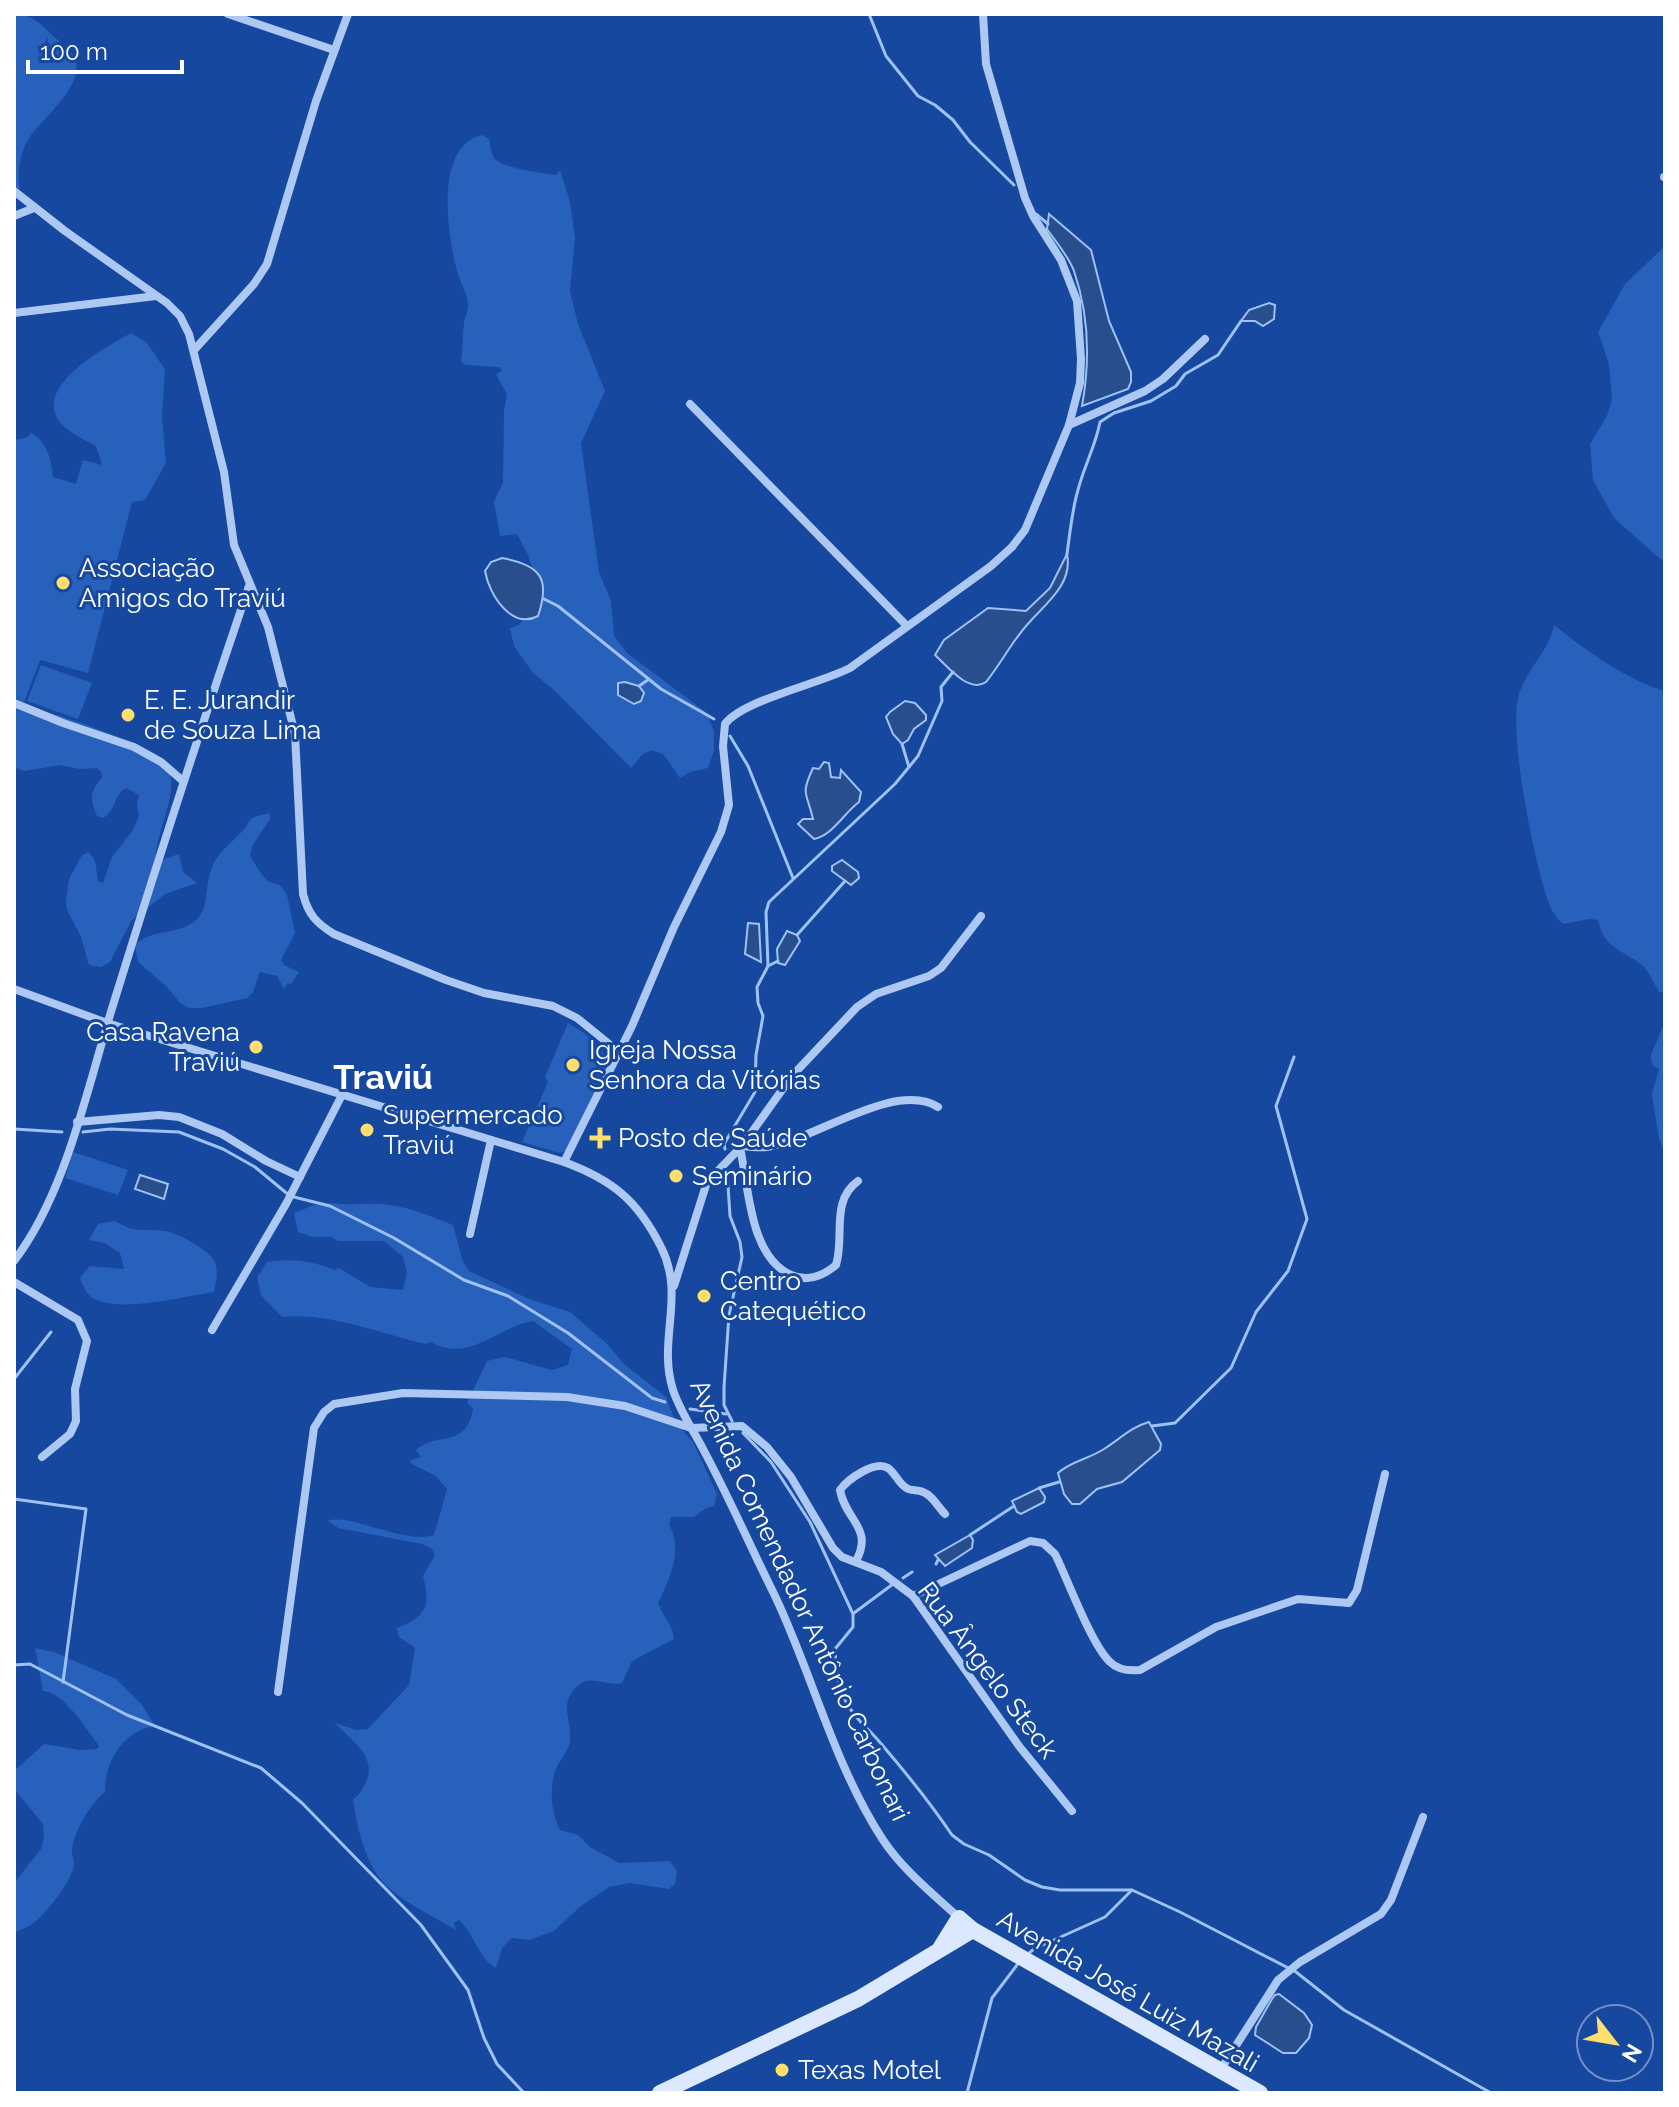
<svg xmlns="http://www.w3.org/2000/svg" width="1679" height="2107" viewBox="0 0 1679 2107" font-family="Raleway,sans-serif">
	<style>
		.green { fill: #2861bb }
		.water { fill: #284e8e; stroke: #9ec2f6; stroke-width: 2 }
		.lines { fill: none; stroke-linecap: round; stroke-linejoin: round }
		.stream { stroke: #9ec2f6; stroke-width: 3 }
		.street { stroke: #acc8f3; stroke-width: 8 }
		.secondary { stroke: #dbe8fd; stroke-width: 16 }
		.poi-dot { fill: #ffde6e; stroke: #15489e; stroke-width: 3 }
		.labels { text-anchor: middle; dominant-baseline: central; stroke-width: 6; stroke-linejoin: round; paint-order: stroke }
		.poi-label { font-size: 26px; fill: #fff; stroke: #15489e; text-anchor: start }
		.street-label { font-size: 26px; fill: #fff; stroke: #15489e }
		.district-label { font-size: 34px; font-weight: bold; fill: #fff; stroke: #15489e }
	</style>
	<rect width="100%" height="100%" fill="#15489e"/>
	<!-- green -->
	<g class="green">
		<path d="M14 14C31 14 39 22 51 34 58 41 74 51 76 62 82 89 40 120 28 140 19 155 17 173 20 189L14 187Z"/>
		<path d="M482 135 489 139C490 145 491 153 494 158 501 168 543 173 556 175L560 170 570 202 575 238 570 291 578 324 605 391 581 443 599 572 611 601 614 636 627 653 707 713 714 731V751L708 768 690 772 680 778 664 755 652 750 643 754 631 768 553 689 533 673 514 646 510 628 519 625 526 615 538 586 528 555 517 534 500 536 494 502 503 482 504 411 507 394 496 375 502 370 499 367 465 365 461 361C463 349 462 337 464 324 464 318 468 312 468 306 468 293 460 283 457 271 448 236 433 147 482 135Z"/>
		<polygon points="1665,246 1665,563 1614,518 1593,480 1590,444 1607,416 1612,399 1609,364 1598,332 1625,284"/>
		<path d="M131 333 146 342 165 369 162 417 166 463 145 500 132 502 88 673 40 660 24 702 14 698V440L28 437 31 433C48 443 51 459 53 477L76 484 83 460 102 465 96 446C83 439 62 430 56 416 41 381 108 346 131 333Z"/>
		<path d="M1554 625C1584 649 1628 681 1665 691V993L1659 992C1654 984 1649 971 1642 965 1622 949 1605 950 1598 920L1589 919 1563 924C1555 917 1550 908 1547 898 1534 860 1506 725 1520 691 1529 667 1549 650 1554 625Z"/>
		<polygon points="41,665 92,683 78,719 27,701"/>
		<path d="M14 705C37 706 136 740 153 755 161 761 170 769 171 779 174 801 157 831 156 857L161 860 179 854 183 872 197 883 165 894 131 921 110 962 101 967 89 965 81 937 67 910 66 901 69 879 82 855 89 852 95 861 98 881 103 883 112 857 133 830 139 816 137 805 139 795 126 788C113 795 117 810 103 818L97 816C90 800 89 791 102 778V773L97 768 80 769 60 765 25 771 15 768Z"/>
		<path d="M270 813V819L252 846 250 856 262 875 269 882 280 885 287 895 295 933 281 960 284 965 299 972 291 984 288 983 284 989 277 976 260 972 253 992 247 998 202 1008H189L180 1003 166 986 138 962 135 945C151 928 180 936 197 919 208 908 205 892 209 878 214 852 230 846 245 828 248 824 248 821 252 818 257 816 265 814 270 813Z"/>
		<polygon points="1665,1022 1665,1154 1659,1139 1652,1094 1659,1069 1652,1065 1651,1055"/>
		<path d="M568 1023C588 1035 610 1048 606 1074L566 1151 560 1153 522 1142 548 1082 545 1077Z"/>
		<polygon points="73,1152 128,1170 118,1195 65,1178"/>
		<path d="M331 1203C351 1206 371 1202 390 1205 412 1208 433 1217 453 1225L463 1262 469 1271 529 1299 570 1312 606 1343 624 1364 666 1397 676 1423 693 1442 717 1494 714 1506 706 1508 694 1517H671L669 1525C684 1550 669 1580 658 1603 663 1617 673 1625 674 1639L632 1661 622 1683C608 1687 592 1675 580 1684 557 1702 572 1719 570 1741 569 1751 559 1760 556 1769 549 1788 551 1812 560 1830L578 1835 590 1847 619 1863 670 1861 677 1871 675 1884 669 1889 629 1883 609 1887 581 1906 554 1931 530 1940 512 1938 502 1948 496 1968C479 1959 474 1933 459 1920L454 1923 456 1930C432 1915 401 1902 382 1881 365 1862 356 1823 353 1799 360 1795 361 1791 365 1784 379 1757 352 1741 335 1723L356 1730 368 1729 409 1685 415 1648 399 1637 397 1628C426 1616 431 1607 423 1576L435 1555 431 1548 422 1544 338 1528 328 1521C350 1512 403 1545 434 1535L447 1489 436 1476 412 1464 410 1461 421 1457 416 1450C438 1431 467 1449 473 1408L467 1403 487 1361 505 1357 552 1370 568 1365 572 1349 533 1321C498 1326 469 1364 431 1342L426 1344C381 1334 329 1312 282 1317L261 1295 257 1277 267 1262C292 1258 312 1261 335 1270L339 1268 370 1287 403 1290 407 1273 403 1257 384 1241H338L331 1237H313L298 1232 294 1213 314 1205Z"/>
		<path d="M115 1221C137 1234 141 1228 164 1231 177 1232 207 1249 214 1260 219 1270 216 1282 214 1292 185 1296 111 1316 89 1295 85 1291 82 1283 80 1278L90 1266 124 1269 120 1253 105 1243 89 1240 98 1224Z"/>
		<path d="M35 1648 54 1652 116 1679 142 1705 155 1726C124 1730 104 1762 105 1792 90 1804 73 1832 72 1852 72 1856 74 1859 74 1863 74 1880 44 1916 31 1925 26 1928 19 1930 14 1933V1883L41 1849 44 1838 43 1824 14 1789V1771L44 1744 80 1750 97 1749 99 1746C87 1730 63 1691 43 1691Z"/>
	</g>
	<!-- water -->
	<g class="water">
		<path d="M1049 214 1091 250 1109 321 1131 372V382L1128 389 1082 406C1090 362 1089 315 1074 271 1069 257 1056 242 1047 229Z"/>
		<polygon points="1269,303 1275,305 1274,319 1263,326 1255,321 1241,321 1249,310"/>
		<path d="M1067 554C1074 587 1039 608 1022 631 1009 647 999 666 986 682 969 694 947 666 935 655L944 640 988 608 1026 611 1050 588Z"/>
		<path d="M502 558C540 565 551 578 538 616 512 630 489 595 485 571L491 562Z"/>
		<polygon points="625,682 639,686 644,693 641,701 634,704 618,695 618,683"/>
		<polygon points="905,701 915,703 926,715 926,720 914,729 908,740 902,744 893,734 886,717 890,712"/>
		<path d="M824 762 829 763 831 777 840 778 841 770 861 792 859 802C844 813 833 835 814 839L798 824 803 819H813C807 792 800 796 813 768L819 769Z"/>
		<polygon points="842,860 858,872 859,878 851,885 832,871 832,866"/>
		<polygon points="748,923 759,924 761,962 745,954"/>
		<polygon points="787,931 797,935 800,941 785,965 778,963 777,949"/>
		<polygon points="140,1175 168,1184 164,1199 135,1189"/>
		<path d="M1149 1422 1161 1444 1160 1450 1122 1482 1097 1489 1080 1504H1072L1064 1494 1058 1473C1071 1461 1089 1459 1104 1449 1120 1439 1131 1427 1149 1422Z"/>
		<polygon points="1039,1488 1045,1497 1044,1502 1021,1514 1017,1512 1012,1501"/>
		<polygon points="970,1535 973,1540 972,1548 945,1566 935,1555"/>
		<polygon points="1279,1994 1304,2013 1312,2025 1309,2038 1296,2053 1283,2053 1255,2035 1256,2027 1272,1999 1275,1995"/>
	</g>
	<g class="lines">
		<!-- stream -->
		<g class="stream">
			<polyline points="869,14 886,56 918,96 935,105 953,120 970,142 1014,185"/>
			<polyline points="1036,214 1048,224"/>
			<path d="M1067 554C1070 533 1072 510 1078 490 1084 466 1096 445 1100 422L1114 413 1151 401 1176 386 1185 374 1218 355 1241 321"/>
			<polyline points="544,599 558,606 661,689 714,719"/>
			<polyline points="639,686 649,679"/>
			<polyline points="730,736 748,766 793,878"/>
			<polyline points="902,744 909,767"/>
			<polyline points="797,935 845,881"/>
			<polyline points="768,966 778,961"/>
			<polyline points="14,1129 62,1132"/>
			<polyline points="83,1132 110,1129 179,1132 223,1149 255,1167 290,1196 330,1206 394,1238 464,1280 508,1296 568,1333 652,1398 665,1402"/>
			<polyline points="725,1149 724,1144 755,1092 756,1055 763,1016 758,1003 757,987 768,966 766,912 769,902 895,784 918,756 942,701 941,687 953,672"/>
			<polyline points="727,1170 730,1216 740,1242 742,1257 729,1315 724,1387 724,1405 732,1421"/>
			<polyline points="14,1379 51,1332"/>
			<polyline points="690,1409 726,1414"/>
			<polyline points="1152,1426 1175,1423 1231,1368 1256,1312 1288,1271 1307,1219 1276,1106 1294,1057"/>
			<path d="M743 1433 771 1462 810 1522 853 1614V1627L835 1649C836 1666 837 1683 844 1698 854 1719 869 1728 883 1746 907 1774 931 1804 952 1835L964 1844 989 1855 1025 1880 1042 1887 1060 1890H1132L1180 1912 1296 1972 1344 2010 1491 2093"/>
			<polyline points="1039,1488 1059,1482"/>
			<polyline points="14,1499 86,1509 63,1682"/>
			<polyline points="970,1535 1014,1506"/>
			<polyline points="936,1564 938,1560"/>
			<polyline points="903,1578 912,1572"/>
			<polyline points="854,1613 893,1584"/>
			<polyline points="14,1665 30,1664 127,1715 261,1768 302,1803 421,1925 468,1990 484,2038 497,2064 524,2093"/>
			<polyline points="1028,1954 1034,1949 1105,1917 1132,1890"/>
			<polyline points="967,2093 992,1998 1020,1961"/>
		</g>
		<!-- street -->
		<g class="street">
			<polyline points="228,14 334,50"/>
			<polyline points="1664,177 1665,177"/>
			<path d="M14 191 65 231 167 303 180 316 189 334 224 472 234 545 268 627 295 734 303 894C308 914 316 923 334 934L446 980 484 993 553 1006 577 1018 619 1052"/>
			<polyline points="14,216 34,208"/>
			<polyline points="14,313 156,296"/>
			<polyline points="195,349 254,284 267,264 316,101 348,14"/>
			<polyline points="690,404 907,626"/>
			<polyline points="1069,425 1145,391 1163,379 1205,339"/>
			<polyline points="14,703 63,723 134,747 161,762 183,781"/>
			<path d="M14 989 107 1023 564 1162C613 1180 638 1201 661 1247 686 1296 657 1340 673 1390 680 1411 693 1430 703 1449 729 1497 751 1548 775 1596 813 1676 834 1765 883 1840 903 1870 932 1893 959 1918"/>
			<polyline points="77,1122 159,1115 179,1117 222,1134 266,1161 300,1177"/>
			<path d="M742 1146C750 1147 759 1148 767 1147 815 1140 894 1080 938 1107"/>
			<path d="M740 1148C749 1187 749 1256 791 1275 807 1282 823 1276 836 1265 845 1237 830 1201 858 1181"/>
			<path d="M564 1162 632 1026 674 927 721 832 729 805 723 746 725 724C743 700 819 684 850 668L991 566 1012 547 1025 530 1069 425 1080 383 1081 359 1077 301 1061 260 1033 216 1025 198 986 64 983 14"/>
			<polyline points="470,1234 491,1140"/>
			<path d="M14 1261C67 1192 88 1084 114 1002 157 863 202 724 249 586"/>
			<polyline points="14,1282 78,1320 87,1341 75,1389 76,1421 70,1434 42,1457"/>
			<polyline points="674,1286 707,1182 742,1146 792,1076 857,1007 876,994 929,976 941,968 981,916"/>
			<polyline points="212,1330 286,1204 342,1095"/>
			<path d="M856 1561C874 1528 845 1520 840 1490 848 1479 875 1460 888 1468 895 1473 898 1482 905 1487 911 1492 916 1489 923 1492 932 1495 938 1507 945 1514"/>
			<path d="M913 1596 1030 1541 1043 1543 1055 1554C1068 1580 1091 1644 1110 1662 1118 1670 1130 1671 1140 1670L1216 1627 1298 1599 1349 1603 1357 1590 1385 1474"/>
			<polyline points="278,1692 314,1428 324,1412 334,1404 403,1393 567,1397 625,1406 691,1428 742,1426 767,1447 791,1477 833,1548 842,1557 881,1572 913,1596 1019,1746 1072,1811"/>
			<polyline points="1221,2069 1278,1980 1300,1962 1381,1914 1391,1900 1423,1817"/>
		</g>
		<!-- secondary -->
		<g class="secondary">
			<polyline points="941,1947 959,1918 973,1930 1260,2093"/>
			<polyline points="660,2093 858,1999 973,1930"/>
		</g>
	</g>
	<!-- markers -->
	<g class="poi-dot">
		<circle cx="63" cy="583" r="8"/>
		<circle cx="128" cy="715" r="8"/>
		<circle cx="256" cy="1047" r="8"/>
		<circle cx="573" cy="1065" r="8"/>
		<circle cx="367" cy="1130" r="8"/>
		<path d="M596 1126h8v8h8v8h-8v8h-8v-8h-8v-8h8z"/>
		<circle cx="676" cy="1176" r="8"/>
		<circle cx="704" cy="1296" r="8"/>
		<circle cx="782" cy="2070" r="8"/>
	</g>
	<g class="labels">
		<!-- poi labels -->
		<g class="poi-label">
			<text x="79" y="568">Associação<tspan x="79" dy="30">Amigos do Traviú</tspan></text>
			<text x="144" y="700">E. E. Jurandir<tspan x="144" dy="30">de Souza Lima</tspan></text>
			<text x="240" y="1032" text-anchor="end">Casa Ravena<tspan x="240" dy="30">Traviú</tspan></text>
			<text x="589" y="1050">Igreja Nossa<tspan x="589" dy="30">Senhora da Vitórias</tspan></text>
			<text x="383" y="1115">Supermercado<tspan x="383" dy="30">Traviú</tspan></text>
			<text x="618" y="1138">Posto de Saúde</text>
			<text x="692" y="1176">Seminário</text>
			<text x="720" y="1281">Centro<tspan x="720" dy="30">Catequético</tspan></text>
			<text x="798" y="2070">Texas Motel</text>
		</g>
		<!-- street labels -->
		<g class="street-label">
			<text transform="translate(800 1600) rotate(65)">Avenida Comendador Antônio Carbonari</text>
			<text transform="translate(988 1670) rotate(53)">Rua Ângelo Steck</text>
			<text transform="translate(1128 1991) rotate(30)">Avenida José Luiz Mazali</text>
		</g>
		<!-- district labels -->
		<g class="district-label">
			<text x="383" y="1077">Traviú</text>
		</g>
	</g>
	<!-- border -->
	<rect width="1679" height="2107" fill="none" stroke="#ffffff" stroke-width="32"/>
	<!-- north arrow -->
	<g transform="translate(1615 2043) rotate(121)"><circle r="38" fill="#15489e" stroke="#7391c5" stroke-width="2"/>
	<path d="M0-6L14 30L0 20L-14 30Z" fill="#ffde6e"/>
	<text y="-12" font-size="22" font-weight="bold" text-anchor="middle" fill="#ffffff">N</text>
	</g>
	<!-- scale -->
	<path d="M28 60v12h154v-12" fill="none" stroke="#ffffff" stroke-width="4"/>
	<text x="40" y="60" font-size="24" fill="#ffffff" stroke="#15489e" stroke-width="6" paint-order="stroke">100 m</text>
</svg>
